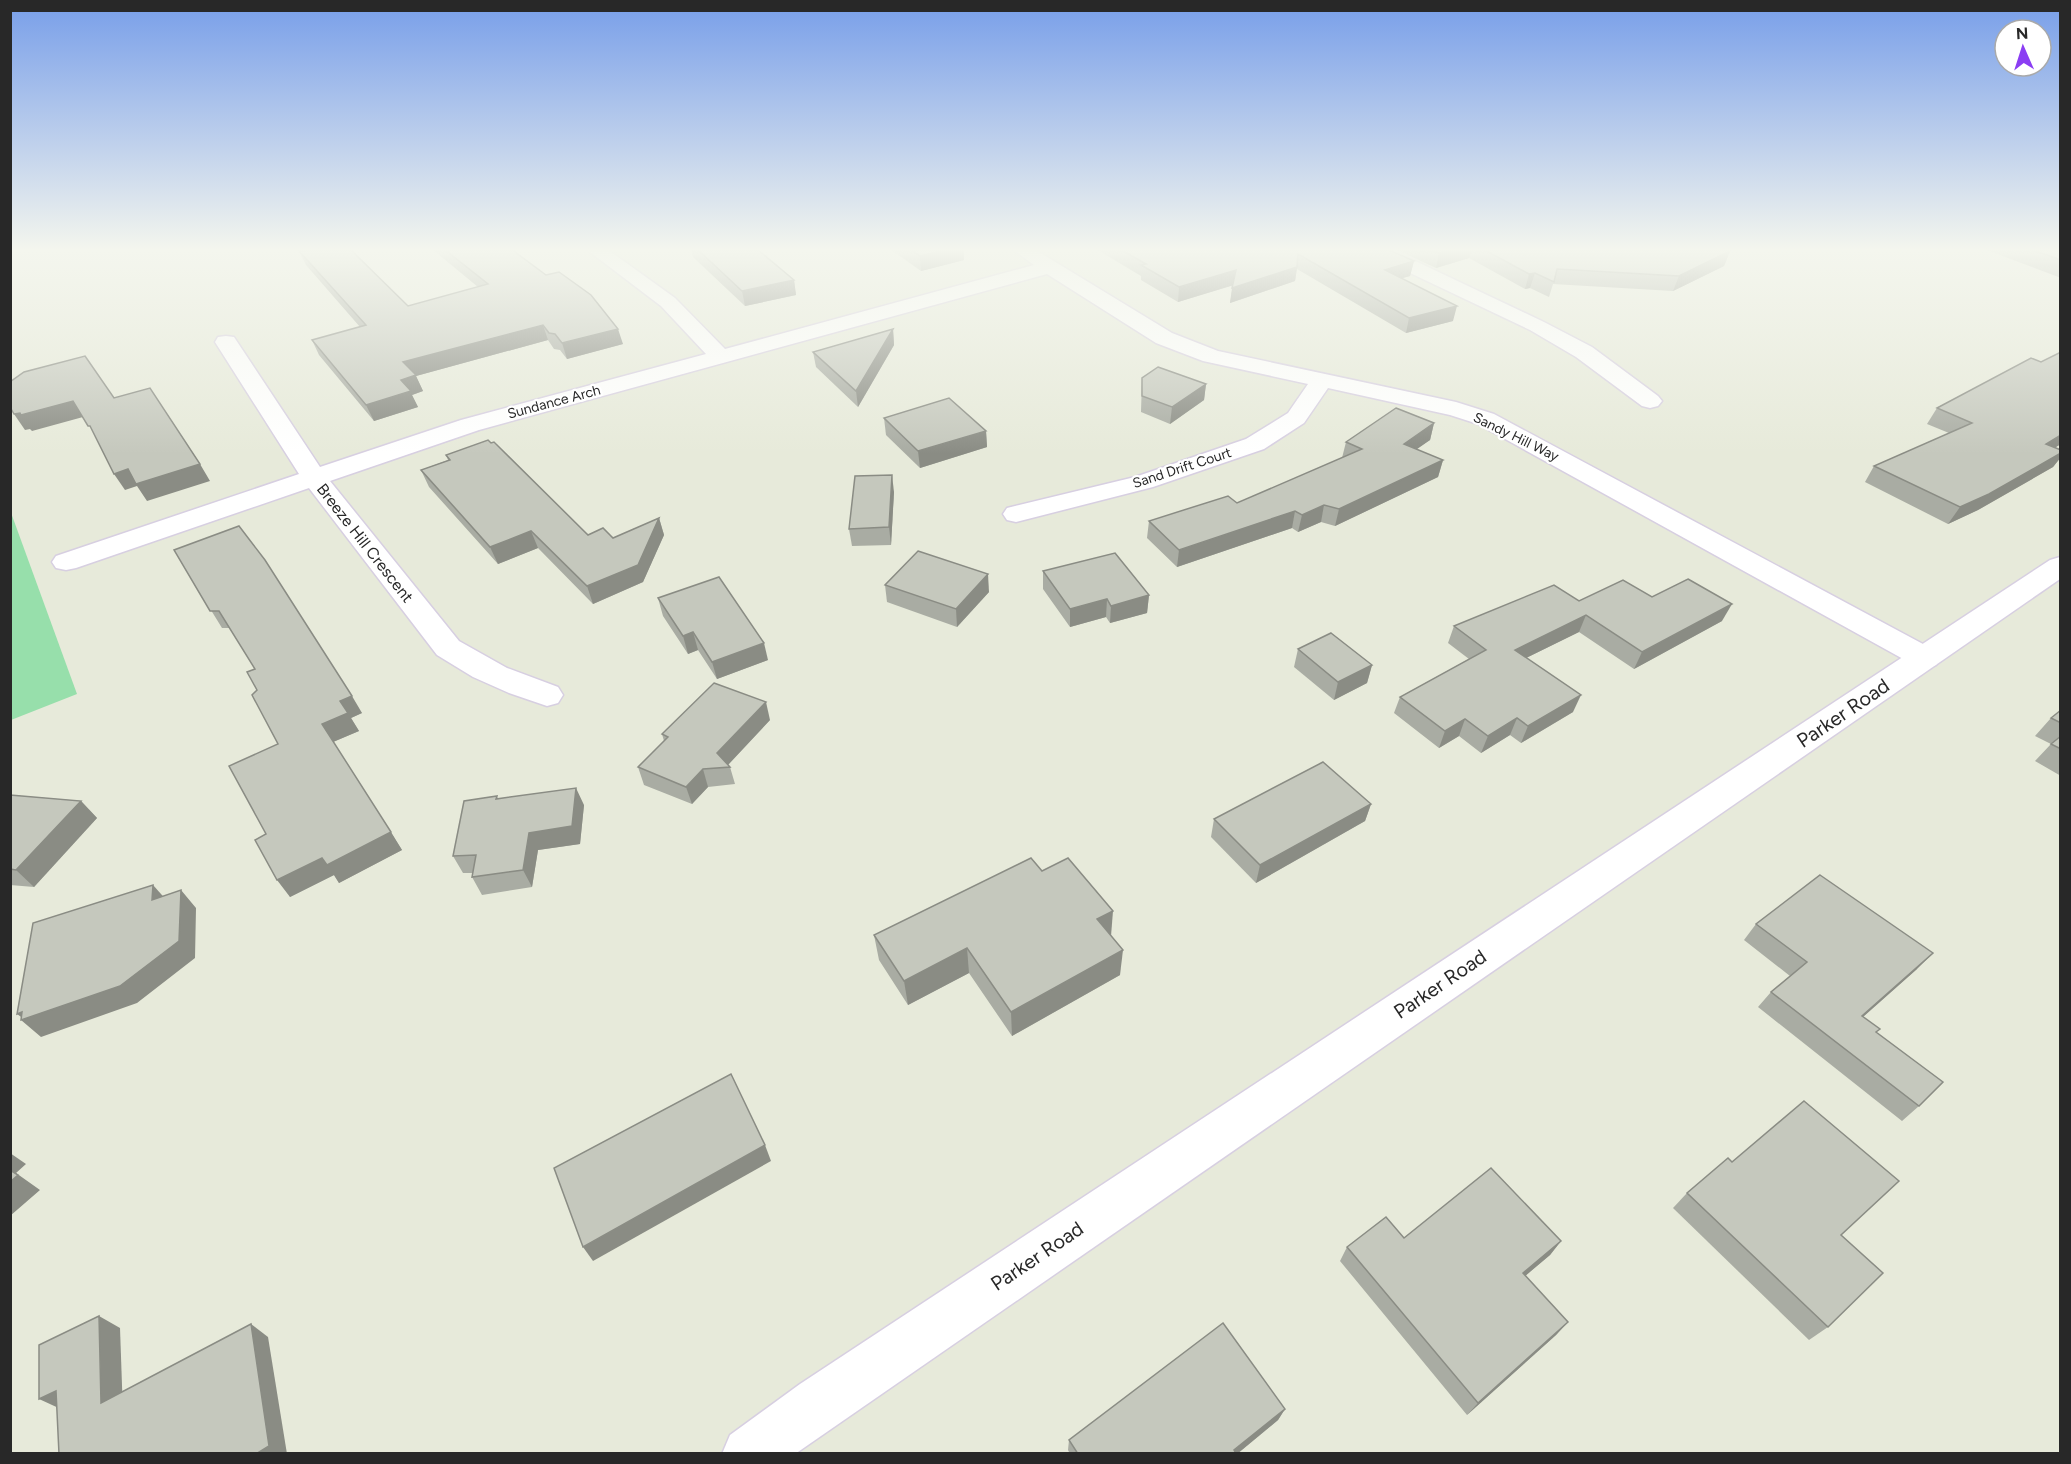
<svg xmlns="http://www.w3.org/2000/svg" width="2071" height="1464" viewBox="0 0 2071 1464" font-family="Figtree,sans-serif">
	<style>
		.green { fill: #97dfab }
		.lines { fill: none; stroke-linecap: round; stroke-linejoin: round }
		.street-casing { stroke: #d7cfe1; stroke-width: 3 }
		.secondary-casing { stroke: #d7cfe1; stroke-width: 3 }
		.street { fill: #fff; fill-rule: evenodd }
		.secondary { fill: #fff; fill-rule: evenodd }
		.wall { fill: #a9aca3 }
		.shaded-wall { fill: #8a8c84 }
		.building { fill: #c5c8bd; stroke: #8a8c84; stroke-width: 1.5 }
		.labels { text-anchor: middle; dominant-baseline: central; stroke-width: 4.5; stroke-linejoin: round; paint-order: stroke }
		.far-street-label { font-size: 14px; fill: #282828; stroke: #fff }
		.street-label { font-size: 16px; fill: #282828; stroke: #fff }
		.near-street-label { font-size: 20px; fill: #282828; stroke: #fff }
	</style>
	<rect width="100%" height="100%" fill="#e7eada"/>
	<!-- green -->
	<polygon class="green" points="10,510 77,694 11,720 10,720"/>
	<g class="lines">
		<!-- street casing -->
		<g class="street-casing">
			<g id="street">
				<polygon points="586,249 607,249 675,298 725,349 1034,265 1012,249 1034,249 1172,333 1218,351 1456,402 1494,414 1936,651 1940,658 1936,665 1925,668 1914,665 1478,424 1450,415 1328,388 1304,423 1264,449 1153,487 1016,522 1007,520 1003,514 1007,508 1135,477 1246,439 1288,413 1308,384 1203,361 1156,343 1047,274 479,430 330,481 459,641 507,668 558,687 563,695 558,703 547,706 509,693 473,677 437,655 309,488 76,568 66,570 56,568 52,562 56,556 299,474 215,342 218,337 226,336 234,337 320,467 461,420 706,354 661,306"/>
				<polygon points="1366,249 1390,249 1544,322 1592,347 1658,396 1662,401 1658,406 1650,408 1642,406 1576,357 1530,330 1368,253"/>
			</g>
		</g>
		<!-- secondary casing -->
		<g class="secondary-casing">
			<polygon id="secondary" points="2060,557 2060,579 795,1454 722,1454 730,1435 800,1384 2050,560"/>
		</g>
		<!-- street -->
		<use href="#street" class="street"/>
		<!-- secondary -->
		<use href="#secondary" class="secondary"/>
	</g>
	<!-- wall -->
	<g class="wall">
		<polygon points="432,249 511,249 623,344 567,359 560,350 554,349 548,340 416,376 423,391 412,395 418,407 374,421 319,355 312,340 360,327 306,265 299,251 408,306 478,287"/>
		<polygon points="691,249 757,249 794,280 796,295 745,306 693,257"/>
		<polygon points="890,249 964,249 964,260 921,271"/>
		<polygon points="1096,249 1298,249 1298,250 1414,261 1410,276 1402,278 1453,321 1406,333 1297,269 1295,281 1230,303 1233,285 1178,302 1141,280 1141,276"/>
		<polygon points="1395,249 1724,249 1730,251 1724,266 1673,291 1553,284 1549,297 1530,288 1525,289 1469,258 1436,268"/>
		<polygon points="1984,249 2061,249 2061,278"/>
		<polygon points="893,329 894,345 858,407 816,367 813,352"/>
		<polygon points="2061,352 2061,444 2055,447 2061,450 2061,457 2053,467 1978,510 1948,524 1865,482 1874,466 1949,433 1927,424 1937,408 2041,362"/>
		<polygon points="1142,378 1206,384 1204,400 1170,424 1141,412"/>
		<polygon points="884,418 986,431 987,447 920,468 886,435"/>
		<polygon points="1434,423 1430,440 1416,449 1443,460 1438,477 1335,526 1321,522 1298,532 1292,528 1177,567 1147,538 1149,521 1237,503 1342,458 1346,442"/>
		<polygon points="446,455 588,535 613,538 659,518 664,535 643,582 593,604 538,548 498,564 429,487 421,470 448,460"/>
		<polygon points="894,492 891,545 852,546 849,529"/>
		<polygon points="174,550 362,713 351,718 359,731 333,742 402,850 339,883 334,875 290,897 266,834 278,744 257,690 255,669 230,628 222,628"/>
		<polygon points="1043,571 1149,595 1147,613 1110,623 1106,617 1070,627 1043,589"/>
		<polygon points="885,585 989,592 957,627 887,602"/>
		<polygon points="1652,597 1722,621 1634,669 1579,632 1526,658 1573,712 1521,743 1510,735 1481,753 1459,736 1439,748 1394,713 1400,697 1469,659 1448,643 1454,626 1579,601"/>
		<polygon points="658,598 768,660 717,679 698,650 688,654 663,616"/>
		<polygon points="1298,649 1372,665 1367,683 1334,700 1294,667"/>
		<polygon points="2061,710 2061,776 2035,761 2051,744 2035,736 2051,718"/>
		<polygon points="770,720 728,765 730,767 735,784 708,787 692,804 644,785 638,767 664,741 662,734"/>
		<polygon points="10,795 81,801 97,818 34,887 10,885"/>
		<polygon points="497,796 498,799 584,805 580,844 538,850 532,887 482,895 472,877 472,873 463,873 453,856"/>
		<polygon points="1371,804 1365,821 1256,883 1211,837 1214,819"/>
		<polygon points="1042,871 1111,935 1120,975 1012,1036 969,973 908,1005 879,960 874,935"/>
		<polygon points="1756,924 1917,969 1863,1017 1876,1033 1919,1106 1902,1121 1758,1007 1771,992 1790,976 1744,940"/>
		<polygon points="1732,1162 1828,1327 1809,1340 1673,1208 1687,1193"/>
		<polygon points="1404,1238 1561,1241 1550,1255 1525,1276 1568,1322 1556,1335 1467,1415 1340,1261 1347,1247"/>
		<polygon points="1285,1409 1278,1420 1237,1454 1070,1454 1068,1450 1069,1440"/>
	</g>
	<!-- shaded-wall -->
	<g class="shaded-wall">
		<polygon points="949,249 964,249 964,260 921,271 920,256"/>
		<polygon points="1455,249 1472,249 1469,258 1436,268 1439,253"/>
		<polygon points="1730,251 1724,266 1673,291 1679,276"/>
		<polygon points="1414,261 1410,276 1382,284 1385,270"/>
		<polygon points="1297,267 1295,281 1230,303 1232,288"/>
		<polygon points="1236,270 1234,285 1178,302 1179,287"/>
		<polygon points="1535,273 1530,288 1525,289 1529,274"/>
		<polygon points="794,280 796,295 745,306 742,291"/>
		<polygon points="1457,306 1453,321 1406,333 1409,318"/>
		<polygon points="543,325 548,340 416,376 423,391 412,395 418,407 374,421 366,405 401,380 403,362"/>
		<polygon points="618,329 623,344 567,359 562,343"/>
		<polygon points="893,329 894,345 858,407 856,391"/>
		<polygon points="1206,384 1204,400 1170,424 1172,407"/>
		<polygon points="73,401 83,417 32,431 30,429 25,430 14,414"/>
		<polygon points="1434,423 1430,440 1400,461 1404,444"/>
		<polygon points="986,431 987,447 920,468 918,451"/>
		<polygon points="2061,435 2061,444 2035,460 2046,444"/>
		<polygon points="2061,453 2061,457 2053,467 1978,510 1948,524 1960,507"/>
		<polygon points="1443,460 1438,477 1335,526 1339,509"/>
		<polygon points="200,464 210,481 147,501 137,486 125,490 114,474 128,469"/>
		<polygon points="892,475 894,492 891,545 889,527"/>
		<polygon points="1324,505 1321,522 1298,532 1302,515"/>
		<polygon points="1295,511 1292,528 1177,567 1179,550"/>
		<polygon points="659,518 664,535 643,582 593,604 587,586"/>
		<polygon points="531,531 538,548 498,564 490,547"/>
		<polygon points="988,574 989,592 957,627 956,609"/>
		<polygon points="1149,595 1147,613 1110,623 1111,606"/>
		<polygon points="1107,599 1106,617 1070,627 1070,609"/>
		<polygon points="1732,604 1722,621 1634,669 1642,652"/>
		<polygon points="1586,615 1579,632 1508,667 1515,650"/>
		<polygon points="693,632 698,650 688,654 683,636"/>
		<polygon points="764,643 768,660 717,679 712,662"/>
		<polygon points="1372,665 1367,683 1334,700 1338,682"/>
		<polygon points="1581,695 1573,712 1521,743 1528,726"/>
		<polygon points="352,696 362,713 351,718 359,731 333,742 322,724 340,701"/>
		<polygon points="766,702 770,720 726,767 717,753"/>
		<polygon points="1517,718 1510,735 1481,753 1488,736"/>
		<polygon points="1465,719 1459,736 1439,748 1445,731"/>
		<polygon points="703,769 708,787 692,804 686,787"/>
		<polygon points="576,788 584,805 580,844 538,850 532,887 523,870 529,833"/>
		<polygon points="81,801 97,818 34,887 16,870"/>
		<polygon points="1371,804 1365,821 1256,883 1260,865"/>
		<polygon points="391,832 402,850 339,883 334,875 290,897 277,880 322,858"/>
		<polygon points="153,885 169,903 152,900"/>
		<polygon points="181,890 196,908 195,958 137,1003 41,1037 21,1020 24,1019 17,1014"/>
		<polygon points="1113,911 1111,936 1097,919"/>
		<polygon points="967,948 969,973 908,1005 904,981"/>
		<polygon points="1123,950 1120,975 1012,1036 1011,1012"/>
		<polygon points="1933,953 1917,969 1847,1031 1862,1016"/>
		<polygon points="765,1145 771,1161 593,1261 583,1247"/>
		<polygon points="10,1153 26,1164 16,1173 40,1190 10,1216"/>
		<polygon points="1561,1241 1550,1255 1512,1287 1523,1273"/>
		<polygon points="99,1316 120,1328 123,1414 101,1403"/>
		<polygon points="1568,1322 1556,1335 1467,1415 1478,1403"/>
		<polygon points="251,1324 268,1337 287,1454 256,1454"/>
		<polygon points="56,1391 63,1410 39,1399"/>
		<polygon points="1285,1409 1278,1420 1237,1454 1232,1454 1234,1450"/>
	</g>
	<!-- building -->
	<g class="building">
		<polygon points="350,249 408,306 488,284 444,249 511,249 546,275 559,272 591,295 618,329 562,343 555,334 549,333 543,325 403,362 416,375 401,380 411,391 366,405 312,340 366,325 299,251"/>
		<polygon points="697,249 757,249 794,280 742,291"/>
		<polygon points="909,249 949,249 920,256"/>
		<polygon points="1120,249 1298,249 1298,250 1303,249 1387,249 1414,261 1385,270 1457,306 1409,318 1298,254 1297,267 1232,288 1236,270 1179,287 1141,265 1146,264"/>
		<polygon points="1430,249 1455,249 1439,253"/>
		<polygon points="1483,249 1724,249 1730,251 1679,276 1557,269 1554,282 1535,273 1529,274"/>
		<polygon points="2030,249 2061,249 2061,260"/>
		<polygon points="893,329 856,391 813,352"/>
		<polygon points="2061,352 2061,435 2046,444 2061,450 2061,453 1989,494 1960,507 1874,466 1972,423 1937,408 2031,358 2041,362"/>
		<polygon points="85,356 114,398 150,388 200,464 136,484 128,469 114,474 90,426 88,426 73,401 21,415 20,413 14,414 10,407 10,382 24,372"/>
		<polygon points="1158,367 1206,384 1172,407 1142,396 1142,378"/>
		<polygon points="949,398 986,431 918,451 884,418"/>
		<polygon points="1396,408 1434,423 1404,444 1443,460 1339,509 1324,505 1302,515 1295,511 1179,550 1149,521 1228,496 1237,503 1362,449 1346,442"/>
		<polygon points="488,440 491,443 494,442 588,535 603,528 613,538 659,518 638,565 587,586 531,531 490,547 421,470 450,460 446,455"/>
		<polygon points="892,475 889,527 849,529 855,476"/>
		<polygon points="239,526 265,560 352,696 340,701 348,713 322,724 391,832 327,865 322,858 277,880 255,840 266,834 229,766 278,744 252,695 257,690 247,672 255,669 219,611 210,611 174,550"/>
		<polygon points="918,551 988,574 956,609 885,585"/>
		<polygon points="1115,553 1149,595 1111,606 1107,599 1070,609 1043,571"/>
		<polygon points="719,577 764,643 712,662 693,632 683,636 658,598"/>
		<polygon points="1688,579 1732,604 1642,652 1586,615 1515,650 1581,695 1528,726 1517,718 1488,736 1465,719 1445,731 1400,697 1486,650 1454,626 1554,585 1579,601 1623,580 1652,597"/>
		<polygon points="1331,633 1372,665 1338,682 1298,649"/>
		<polygon points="714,683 766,702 717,753 730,767 703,769 686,787 638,767 668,737 662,734"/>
		<polygon points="2061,710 2061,723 2051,718"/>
		<polygon points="2061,736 2061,749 2051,744"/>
		<polygon points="1323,762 1371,804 1260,865 1214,819"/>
		<polygon points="576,788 572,826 529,833 523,870 472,877 476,855 453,856 464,801 497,796 496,799"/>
		<polygon points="10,795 81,801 16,870 10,869"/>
		<polygon points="1031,858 1042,871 1068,858 1113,911 1097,919 1123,950 1011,1012 967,948 904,981 874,935"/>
		<polygon points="1820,875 1933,953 1862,1016 1880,1029 1876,1032 1943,1082 1919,1106 1771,992 1807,962 1756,924"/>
		<polygon points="153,885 152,900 181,890 179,941 120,986 21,1020 22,1012 17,1014 33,923"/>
		<polygon points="731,1074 765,1145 583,1247 554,1168"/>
		<polygon points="1804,1101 1899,1181 1841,1235 1883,1273 1828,1327 1687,1193 1728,1158 1732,1162"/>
		<polygon points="1491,1168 1561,1241 1523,1273 1568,1322 1478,1403 1347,1247 1386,1217 1404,1238"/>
		<polygon points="10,1170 18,1175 10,1182"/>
		<polygon points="99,1316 101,1403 251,1324 269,1446 256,1454 59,1454 56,1391 39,1399 39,1345"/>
		<polygon points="1223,1323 1285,1409 1234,1450 1236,1454 1078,1454 1069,1440"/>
	</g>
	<!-- sky -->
	<linearGradient id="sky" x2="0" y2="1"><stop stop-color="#779ee9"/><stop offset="0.55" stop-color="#f4f6ee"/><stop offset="1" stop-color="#f4f6ee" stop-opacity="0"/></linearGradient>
	<rect width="2071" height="454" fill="url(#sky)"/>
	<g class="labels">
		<!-- far-street labels -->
		<g class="far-street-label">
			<text transform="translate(554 402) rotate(-15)">Sundance Arch</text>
			<text transform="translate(1516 437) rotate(26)">Sandy Hill Way</text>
			<text transform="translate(1182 468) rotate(-18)">Sand Drift Court</text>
		</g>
		<!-- street labels -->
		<g class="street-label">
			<text transform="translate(365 543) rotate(52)">Breeze Hill Crescent</text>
		</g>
		<!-- near-street labels -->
		<g class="near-street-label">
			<text transform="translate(1843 713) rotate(-34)">Parker Road</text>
			<text transform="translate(1440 984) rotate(-34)">Parker Road</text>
			<text transform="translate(1037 1256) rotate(-34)">Parker Road</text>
		</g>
	</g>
	<!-- border -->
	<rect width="2071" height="1464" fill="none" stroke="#282828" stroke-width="24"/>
	<!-- north arrow -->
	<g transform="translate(2023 48) rotate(357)"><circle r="28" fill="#ffffff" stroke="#a9a9a9" stroke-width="1.5"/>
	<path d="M0-4.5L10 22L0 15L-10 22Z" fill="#8b3ef3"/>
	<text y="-9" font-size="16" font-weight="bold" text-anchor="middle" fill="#282828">N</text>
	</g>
</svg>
